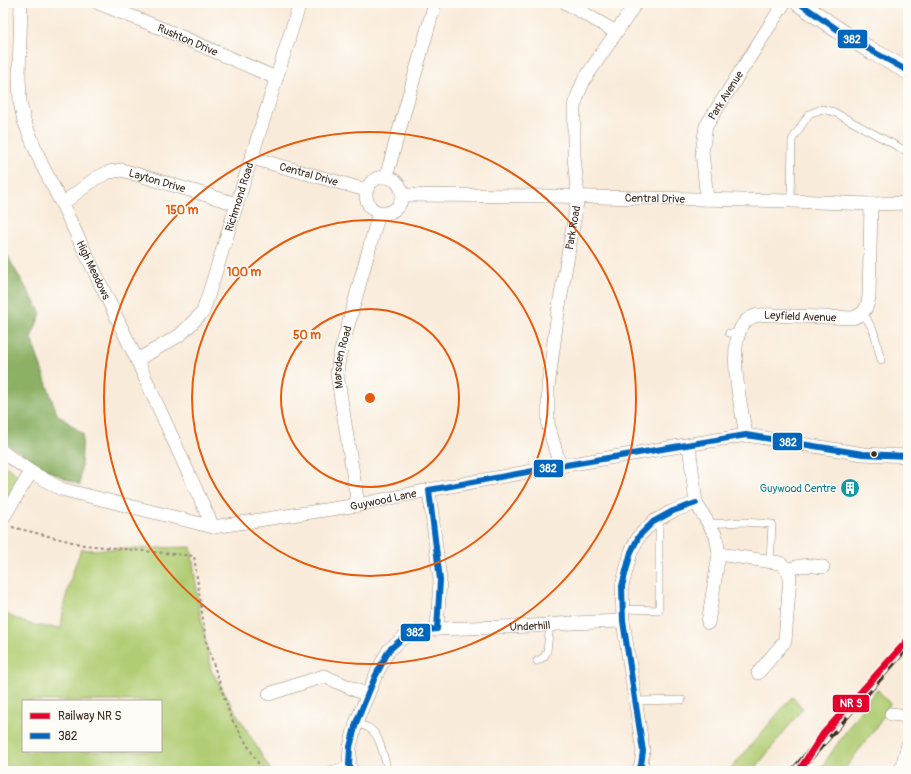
<svg xmlns="http://www.w3.org/2000/svg" width="911" height="774" viewBox="0 0 911 774" font-family="Pangolin,sans-serif">
	<style>
		.green { fill: #b1cd73; stroke: #767c48; fill-rule: evenodd }
		.forest { fill: #8cb065; stroke: #646d42 }
		.lines { fill: none; stroke-linecap: round; stroke-linejoin: round }
		.service-casing { stroke: #9a8a7c; stroke-width: 8 }
		.minor-casing { stroke: #9a8a7c; stroke-width: 14 }
		.tertiary-casing { stroke: #9a8a7c; stroke-width: 18 }
		.path { stroke: #9a8a7c; stroke-width: 2; stroke-dasharray: 3 3; stroke-linecap: butt }
		.service { stroke: #fff; stroke-width: 7 }
		.minor { stroke: #fff; stroke-width: 13 }
		.tertiary { stroke: #fff; stroke-width: 17 }
		.rail-casing { stroke: #3b2a1e; stroke-width: 4.5 }
		.rail { stroke: #fdfcf7; stroke-width: 3; stroke-dasharray: 9; stroke-linecap: butt }
		.bus-1-casing { stroke: #fdfcf7; stroke-width: 9 }
		.bus-1 { stroke: #0065bd; stroke-width: 6 }
		.rail-1-casing { stroke: #fdfcf7; stroke-width: 10 }
		.rail-1 { stroke: #e4002b; stroke-width: 7 }
		.ring { fill: none; stroke: #e8590c; stroke-width: 2 }
		.bus-dot { fill: #3b2a1e; stroke: #fdfcf7; stroke-width: 1.5 }
		.labels { text-anchor: middle; dominant-baseline: central; stroke-width: 3.5; stroke-linejoin: round; paint-order: stroke }
		.street-label { font-size: 11px; fill: #3b2a1e; stroke: #fdfcf7 }
		.culture-label { font-size: 11px; fill: #0d838f; stroke: #fdfcf7; text-anchor: end }
		.centre { fill: #e8590c; stroke: #fdfcf7; stroke-width: 2 }
		.ring-label { font-size: 12px; text-anchor: middle; font-weight: bold; fill: #e8590c; stroke: #fdfcf7; stroke-width: 3.5; stroke-linejoin: round; paint-order: stroke }
		.line-badge { stroke: #fdfcf7; stroke-width: 1.5 }
		.badge-label { font-size: 11px; text-anchor: middle; font-weight: bold; fill: #fff }
	</style>
	<rect width="100%" height="100%" fill="#fdfcf7"/>
	<filter id="ink" filterUnits="userSpaceOnUse"><feTurbulence type="fractalNoise" baseFrequency=".025" numOctaves="2"/><feDisplacementMap in="SourceGraphic" scale="8" xChannelSelector="R" yChannelSelector="G"/><feConvolveMatrix kernelMatrix="1 2 1 2 8 2 1 2 1" color-interpolation-filters="sRGB"/></filter>
	<filter id="wash" filterUnits="userSpaceOnUse"><feTurbulence type="fractalNoise" baseFrequency=".012" numOctaves="4" result="noise"/><feDisplacementMap in="SourceGraphic" scale="16" xChannelSelector="R" yChannelSelector="G"/><feGaussianBlur stdDeviation="0.9" result="paint"/><feColorMatrix in="noise" values="0 0 0 0 0 0 0 0 0 0 0 0 0 0 0 0 0 1.4 0 .05"/><feComposite in="paint" operator="in"/></filter>
	<g filter="url(#wash)">
		<rect width="100%" height="100%" fill="#f9ebda"/>
		<!-- green -->
		<g class="green">
			<polygon points="3,464 19,476 3,504"/>
			<path d="M191 547 199 607 211 670 271 771H3V612C23 624 38 627 61 628L64 604 74 568 81 550ZM23 701H161V751H23Z"/>
			<polygon points="877,689 890,704 880,722 843,771 819,771 855,718"/>
			<polygon points="792,697 803,708 753,771 729,771"/>
		</g>
		<!-- forest -->
		<polygon class="forest" points="3,247 13,266 41,313 31,338 57,414 83,434 80,485 40,467 3,441"/>
	</g>
	<g filter="url(#ink)">
		<g class="lines">
			<!-- service casing -->
			<g class="service-casing">
				<g id="service">
					<polyline points="791,201 792,140 809,114 822,109 834,112 904,150"/>
					<polyline points="863,312 874,332 881,360"/>
					<polyline points="729,333 738,334"/>
					<polyline points="709,524 743,522 772,524 770,562"/>
					<polyline points="623,609 659,610 659,518"/>
					<polyline points="537,661 544,657 547,651 550,624"/>
					<polyline points="636,701 682,700"/>
					<path d="M356 723C360 725 365 726 369 728 380 735 382 752 386 763"/>
					<polyline points="327,771 349,765"/>
				</g>
			</g>
			<!-- minor casing -->
			<g class="minor-casing">
				<g id="minor">
					<path id="s1" d="M21 3 19 76 20 102 24 121 42 165 62 204 137 360 213 527"/>
					<path id="s2" d="M98 3 168 31 276 78"/>
					<polyline points="566,3 616,32"/>
					<path id="s3" d="M252 158 366 190"/>
					<circle cx="384" cy="195" r="18"/>
					<polyline points="386,177 435,3"/>
					<path id="s4" d="M402 195 548 196 791 201 871 204 908 203"/>
					<path id="s5" d="M707 199 702 152 706 126 784 3"/>
					<path id="s6" d="M62 204 96 178 109 172 122 170 237 204"/>
					<path id="s7" d="M137 360 180 335 203 312 300 3"/>
					<path id="s8" d="M746 435C742 410 720 325 755 316 765 313 784 316 795 316 814 317 833 317 853 318 864 314 867 309 869 297L871 204"/>
					<polyline points="689,445 696,503 716,536 719,554 780,563 788,570 790,577 785,641 758,673"/>
					<path id="s9" d="M3 452 31 472 61 489 213 527 358 505 429 490 560 466 746 435 863 454 908 456"/>
					<path id="s10" d="M560 466 548 424V387L558 312 578 197 574 157V106L579 92 584 80 636 3"/>
					<path id="s11" d="M358 505 337 374 339 358 379 213"/>
					<polyline points="3,518 31,472"/>
					<path d="M788 570C802 564 808 565 823 567"/>
					<polyline points="708,623 719,554"/>
					<path id="s12" d="M437 629 532 626 572 623 623 621"/>
					<polyline points="269,694 324,676 367,695"/>
					<polyline points="891,714 908,716"/>
					<polyline points="352,771 349,765 350,747 356,723 375,677 385,657 389,650 403,638 419,631 437,629 440,580 429,490"/>
					<polyline points="638,771 641,765 643,751 623,621 622,586 631,552 639,536 653,522 673,511 696,503"/>
					<polyline points="901,771 908,744"/>
				</g>
			</g>
			<!-- tertiary casing -->
			<g class="tertiary-casing">
				<polyline id="tertiary" points="799,3 841,32 872,51 908,71"/>
			</g>
			<!-- path -->
			<polyline class="path" points="12,527 84,545 194,556 206,641 231,718 263,771"/>
			<!-- service -->
			<use href="#service" class="service"/>
			<!-- minor -->
			<use href="#minor" class="minor"/>
			<!-- tertiary -->
			<use href="#tertiary" class="tertiary"/>
			<!-- rail casing -->
			<g class="rail-casing">
				<g id="rail">
					<polyline points="792,771 824,733"/>
					<polyline points="800,771 908,647"/>
				</g>
			</g>
			<!-- rail -->
			<use href="#rail" class="rail"/>
			<!-- bus-1 casing -->
			<g class="bus-1-casing">
				<g id="bus-1">
					<polyline points="799,3 841,32 872,51 908,71"/>
					<polyline points="429,490 560,466 746,435 863,454 908,456"/>
					<polyline points="352,771 349,765 350,747 356,723 375,677 389,650 403,638 419,631 437,629 440,580 429,490"/>
					<polyline points="638,771 641,765 643,751 623,621 622,586 631,552 639,536 653,522 673,511 696,503"/>
				</g>
			</g>
			<!-- bus-1 -->
			<use href="#bus-1" class="bus-1"/>
			<!-- rail-1 casing -->
			<g class="rail-1-casing">
				<polyline id="rail-1" points="799,771 824,733 908,640"/>
			</g>
			<!-- rail-1 -->
			<use href="#rail-1" class="rail-1"/>
		</g>
	</g>
	<!-- distance rings -->
	<g class="ring">
		<circle cx="370" cy="398" r="89"/>
		<circle cx="370" cy="398" r="178"/>
		<circle cx="370" cy="398" r="266"/>
	</g>
	<!-- icons -->
	<defs>
		<g id="building-disc" transform="scale(1)"><circle r="9.5" fill="#0f9aa8" stroke="#fdfcf7"/><path d="M-4-6H4V6H1V3H-1V6H-4ZM-2.5-4.3h1.7v1.8h-1.7ZM.8-4.3h1.7v1.8H.8ZM-2.5-1h1.7V.8h-1.7ZM.8-1h1.7V.8H.8Z" fill="#fff"/></g>
	</defs>
	<g fill-rule="evenodd">
		<use href="#building-disc" x="850" y="488"/>
	</g>
	<!-- markers -->
	<circle class="bus-dot" cx="874" cy="454" r="3.5"/>
	<g class="labels">
		<!-- street labels -->
		<g class="street-label">
			<text stroke="none"><textPath href="#s2" startOffset="97">Rushton Drive</textPath></text>
			<text stroke="none"><textPath href="#s5" startOffset="110">Park Avenue</textPath></text>
			<text stroke="none"><textPath href="#s3" startOffset="59">Central Drive</textPath></text>
			<text stroke="none"><textPath href="#s6" startOffset="107">Layton Drive</textPath></text>
			<text stroke="none"><textPath href="#s7" startOffset="203">Richmond Road</textPath></text>
			<text stroke="none"><textPath href="#s4" startOffset="253">Central Drive</textPath></text>
			<text stroke="none"><textPath href="#s10" startOffset="242">Park Road</textPath></text>
			<text stroke="none"><textPath href="#s1" startOffset="283">High Meadows</textPath></text>
			<text stroke="none"><textPath href="#s8" startOffset="173">Leyfield Avenue</textPath></text>
			<text stroke="none"><textPath href="#s11" startOffset="150">Marsden Road</textPath></text>
			<text stroke="none"><textPath href="#s9" startOffset="398">Guywood Lane</textPath></text>
			<text stroke="none"><textPath href="#s12" startOffset="93">Underhill</textPath></text>
		</g>
		<!-- culture labels -->
		<g class="culture-label">
			<text x="836" y="488">Guywood Centre</text>
		</g>
	</g>
	<circle cx="370" cy="398" r="6" class="centre"/>
	<g class="ring-label">
		<text x="182" y="214">150 m</text>
		<text x="244" y="276">100 m</text>
		<text x="307" y="339">50 m</text>
	</g>
	<g class="line-badge">
		<rect x="837" y="29" width="31" height="20" rx="4" fill="#0065bd"/>
		<rect x="772" y="432" width="31" height="19" rx="4" fill="#0065bd"/>
		<rect x="533" y="459" width="31" height="19" rx="4" fill="#0065bd"/>
		<rect x="400" y="623" width="31" height="19" rx="4" fill="#0065bd"/>
		<rect x="832" y="694" width="38" height="19" rx="4" fill="#e4002b"/>
	</g>
	<g class="badge-label">
		<text x="852" y="43">382</text>
		<text x="788" y="446">382</text>
		<text x="548" y="472">382</text>
		<text x="415" y="636">382</text>
		<text x="851" y="707">NR S</text>
	</g>
	<!-- margin -->
	<rect width="911" height="774" fill="none" stroke="#fdfcf7" stroke-width="16"/>
	<!-- legend -->
	<rect x="22" y="700" width="140" height="52" fill="#fdfcf7" stroke="#afa8a0"/>
	<rect x="30" y="713" width="20" height="6" fill="#e4002b" stroke="#afa8a0"/>
	<text x="58" y="720" font-size="12" fill="#3b2a1e">Railway NR S</text>
	<rect x="30" y="733" width="20" height="6" fill="#0065bd" stroke="#afa8a0"/>
	<text x="58" y="740" font-size="12" fill="#3b2a1e">382</text>
</svg>
